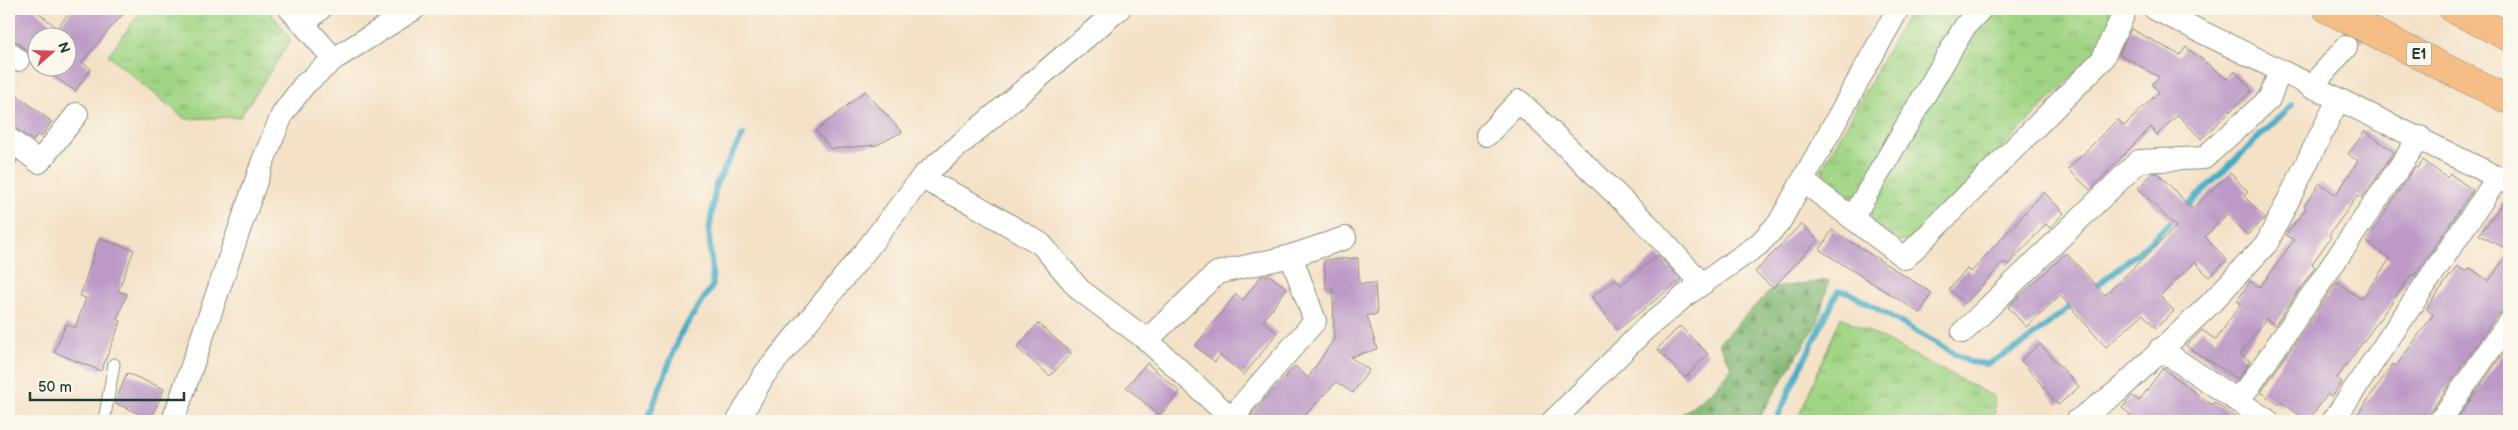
<svg xmlns="http://www.w3.org/2000/svg" width="2518" height="430" viewBox="0 0 2518 430" font-family="'Balsamiq Sans',sans-serif">
	<style>
		.grass { fill: url(#grass-tufts); stroke: #60895c }
		.forest { fill: url(#forest-firs); stroke: #507a53 }
		.lines { fill: none; stroke-linecap: round; stroke-linejoin: round }
		.stream { stroke: #46abc6; stroke-width: 6 }
		.building { fill: #bc99c6 }
		.street-tunnel { stroke: #c9c0a9; stroke-width: 22; stroke-dasharray: 22 11; stroke-linecap: butt }
		.lane-casing { stroke: #8a8f7d; stroke-width: 13 }
		.street-casing { stroke: #8a8f7d; stroke-width: 24 }
		.highway-casing { stroke: #8a8f7d; stroke-width: 29 }
		.lane { stroke: #fff; stroke-width: 11 }
		.street { stroke: #fff; stroke-width: 22 }
		.highway { stroke: #f6be87; stroke-width: 28 }
		.labels { text-anchor: middle; dominant-baseline: central; stroke-width: 5; stroke-linejoin: round; paint-order: stroke }
		.shield { fill: #fbf7ec; stroke: #61756b; stroke-width: 1 }
		.shield-label { font-size: 14px; font-weight: bold; fill: #1f3d34 }
	</style>
	<defs>
		<pattern id="grass-tufts" width="24" height="20" patternUnits="userSpaceOnUse" patternTransform="scale(1.25)"><rect width="24" height="20" fill="#a1d585"/><path d="M3 7l-1-3M5 7V3M7 7l1-3M15 17l-1-3M17 17v-4M19 17l1-3" fill="none" stroke="#83ae6e"/></pattern>
		<pattern id="forest-firs" width="22" height="20" patternUnits="userSpaceOnUse" patternTransform="scale(1.25)"><rect width="22" height="20" fill="#80b672"/><path d="M5 1l3.5 6h-7zM16 11l3.5 6h-7z" fill="#68955e"/></pattern>
	</defs>
	<rect width="100%" height="100%" fill="#fbf7ec"/>
	<filter id="ink" filterUnits="userSpaceOnUse"><feTurbulence type="fractalNoise" baseFrequency=".02" numOctaves="2"/><feDisplacementMap in="SourceGraphic" scale="10" xChannelSelector="R" yChannelSelector="G"/><feConvolveMatrix kernelMatrix="1 2 1 2 8 2 1 2 1" color-interpolation-filters="sRGB"/></filter>
	<filter id="wash" filterUnits="userSpaceOnUse"><feTurbulence type="fractalNoise" baseFrequency=".0096" numOctaves="4" result="noise"/><feDisplacementMap in="SourceGraphic" scale="20" xChannelSelector="R" yChannelSelector="G"/><feGaussianBlur stdDeviation="1.12" result="paint"/><feColorMatrix in="noise" values="0 0 0 0 0 0 0 0 0 0 0 0 0 0 0 0 0 1.4 0 .05"/><feComposite in="paint" operator="in"/></filter>
	<g filter="url(#wash)">
		<rect width="100%" height="100%" fill="#f4e1c6"/>
		<!-- grass -->
		<g class="grass">
			<polygon points="143,9 268,9 291,40 240,117 185,119 108,55"/>
			<polygon points="1911,9 1971,9 1856,196 1843,199 1825,183 1822,169"/>
			<polygon points="1994,9 2109,9 2112,22 2095,53 1913,239 1898,241 1873,222 1870,207 1974,31"/>
			<polygon points="1841,317 1994,397 1995,421 1797,421"/>
		</g>
		<!-- forest -->
		<polygon class="forest" points="1829,280 1818,322 1761,415 1755,421 1673,421 1714,389 1732,367 1718,343 1773,288"/>
		<g class="lines">
			<!-- stream -->
			<g class="stream">
				<polyline points="2183,210 2292,105"/>
				<polyline points="2091,291 2141,250 2176,217"/>
				<polyline points="647,421 681,333 713,285 709,232 716,184 743,135"/>
				<polyline points="1776,421 1793,383 1838,291 1848,292 1969,362 1987,364 2023,344 2077,301"/>
			</g>
		</g>
		<g id="blocks">
			<!-- building -->
			<g class="building">
				<polygon points="9,9 34,9 57,28 73,9 127,9 82,62 91,69 75,91 42,68 68,68 68,38 38,38 38,64 31,60 26,50 17,42 9,40"/>
				<polygon points="2131,29 2180,55 2186,47 2227,79 2235,71 2252,90 2201,139 2178,115 2157,135 2151,127 2090,190 2068,169 2118,119 2124,126 2159,92 2152,84 2159,77 2119,54"/>
				<polygon points="9,89 52,122 41,137 37,135 33,141 17,129 9,126"/>
				<polygon points="865,91 902,132 877,145 831,149 816,131"/>
				<polygon points="2365,131 2394,152 2362,198 2358,195 2329,235 2331,237 2312,264 2315,267 2275,325 2266,319 2240,354 2250,361 2238,379 2186,346 2202,330 2216,340 2241,303 2237,301 2250,281 2260,287 2294,240 2286,235 2306,208 2304,206 2320,183 2336,195 2358,161 2348,154"/>
				<polygon points="9,155 17,161 9,171"/>
				<polygon points="2423,160 2447,178 2450,174 2473,190 2414,276 2412,274 2337,378 2342,382 2332,397 2328,394 2308,421 2281,402 2279,405 2261,392 2337,282 2359,298 2362,298 2390,259 2366,241 2415,167 2417,168"/>
				<polygon points="2153,173 2158,173 2192,209 2230,173 2248,192 2244,196 2265,218 2247,235 2227,214 2205,237 2227,260 2209,277 2195,262 2160,296 2174,311 2156,328 2143,314 2106,347 2060,295 2026,327 2008,307 2066,253 2105,295 2176,227 2138,188"/>
				<polygon points="2044,192 2064,213 2050,228 2046,224 2008,265 2004,262 1965,304 1949,289 1967,269 1971,272"/>
				<polygon points="2508,196 2509,196 2509,250 2479,235"/>
				<polygon points="1801,224 1818,240 1773,288 1755,272"/>
				<polygon points="1832,230 1932,293 1920,313 1820,250"/>
				<polygon points="99,238 134,250 118,291 127,294 117,319 121,321 101,371 54,352 66,324 75,328 86,298 80,296"/>
				<polygon points="2509,252 2509,309 2498,314 2429,414 2427,421 2353,421 2393,364 2396,366 2433,315 2426,309 2457,266 2465,271 2470,268 2489,281"/>
				<polygon points="1658,255 1681,280 1617,330 1592,297 1616,279 1621,285"/>
				<polygon points="1358,258 1359,284 1375,283 1377,315 1367,315 1377,349 1350,357 1369,370 1353,393 1336,382 1300,421 1249,421 1253,412 1295,366 1308,378 1334,339 1333,289 1326,289 1324,260"/>
				<polygon points="1269,275 1287,288 1263,321 1277,333 1244,375 1220,355 1215,362 1195,346 1236,294 1243,300 1260,277"/>
				<polygon points="1038,323 1071,353 1050,376 1017,348"/>
				<polygon points="1680,326 1708,354 1685,378 1657,349"/>
				<polygon points="2040,344 2079,387 2058,405 2021,360"/>
				<polygon points="2509,345 2509,421 2456,421"/>
				<polygon points="1147,363 1180,392 1160,416 1126,387"/>
				<polygon points="2163,368 2212,405 2214,402 2240,421 2125,421 2130,414 2122,408 2132,396 2139,401"/>
				<polygon points="127,373 164,389 151,419 115,403"/>
			</g>
		</g>
	</g>
	<g filter="url(#ink)">
		<use href="#blocks" fill-opacity="0" stroke="#8a8f7d" stroke-width="1"/>
		<g class="lines">
			<!-- street-tunnel -->
			<polyline class="street-tunnel" points="2351,40 2371,9"/>
			<!-- lane casing -->
			<g class="lane-casing">
				<polyline id="lane" points="104,421 114,364"/>
			</g>
			<!-- street casing -->
			<g class="street-casing">
				<g id="street">
					<polyline points="290,9 334,59"/>
					<polyline points="2155,9 2509,183"/>
					<polyline points="304,24 320,9"/>
					<polyline points="9,53 18,60"/>
					<polyline points="2311,87 2346,47"/>
					<polyline points="1487,135 1519,101 1648,225 1702,284"/>
					<polyline points="9,139 39,162 77,114"/>
					<polyline points="923,176 933,184 975,205 1041,244 1080,290 1147,340 1234,421"/>
					<polyline points="1803,181 1905,258 2102,60 2126,9"/>
					<polyline points="1853,217 1965,26 1981,9"/>
					<polyline points="1963,332 2139,161 2204,158 2269,99 2280,71"/>
					<polyline points="1147,340 1217,273 1291,256 1345,238"/>
					<polyline points="2160,349 2268,421"/>
					<polyline points="2234,399 2248,388 2420,137"/>
					<polyline points="173,421 263,161 283,113 304,85 334,59 414,9"/>
					<polyline points="738,421 764,375 867,249 923,176 1119,9"/>
					<polyline points="1235,421 1242,405 1315,321 1291,256"/>
					<polyline points="1553,421 1645,329 1686,295 1758,245 1779,223 1898,9"/>
					<polyline points="2077,421 2117,392 2209,305 2267,243 2338,100"/>
					<polyline points="2333,421 2498,177"/>
					<polyline points="2440,421 2509,322"/>
				</g>
			</g>
			<!-- highway casing -->
			<g class="highway-casing">
				<g id="highway">
					<polyline points="2327,9 2509,100"/>
					<polyline points="2453,9 2509,37"/>
				</g>
			</g>
			<!-- lane -->
			<use href="#lane" class="lane"/>
			<!-- street -->
			<use href="#street" class="street"/>
			<!-- highway -->
			<use href="#highway" class="highway"/>
		</g>
	</g>
	<g class="labels">
		<!-- shield labels -->
		<rect class="shield" x="2406.5" y="42.5" width="25" height="23" rx="4"/>
		<g class="shield-label">
			<text x="2419" y="54">E1</text>
		</g>
	</g>
	<!-- margin -->
	<rect width="2518" height="430" fill="none" stroke="#fbf7ec" stroke-width="30"/>
	<!-- north arrow -->
	<g transform="translate(52 52) rotate(70)"><circle r="24" fill="#fbf7ec" stroke="#a3ada2"/>
	<path d="M0-4L9 19L0 12L-9 19Z" fill="#d1495b"/>
	<text y="-8" font-size="14" font-weight="bold" text-anchor="middle" fill="#1f3d34">N</text>
	</g>
	<!-- scale -->
	<path d="M30 392v8h154v-8" fill="none" stroke="#1f3d34" stroke-width="2.5"/>
	<text x="38" y="392" font-size="15" fill="#1f3d34" stroke="#fbf7ec" stroke-width="4" paint-order="stroke">50 m</text>
</svg>
